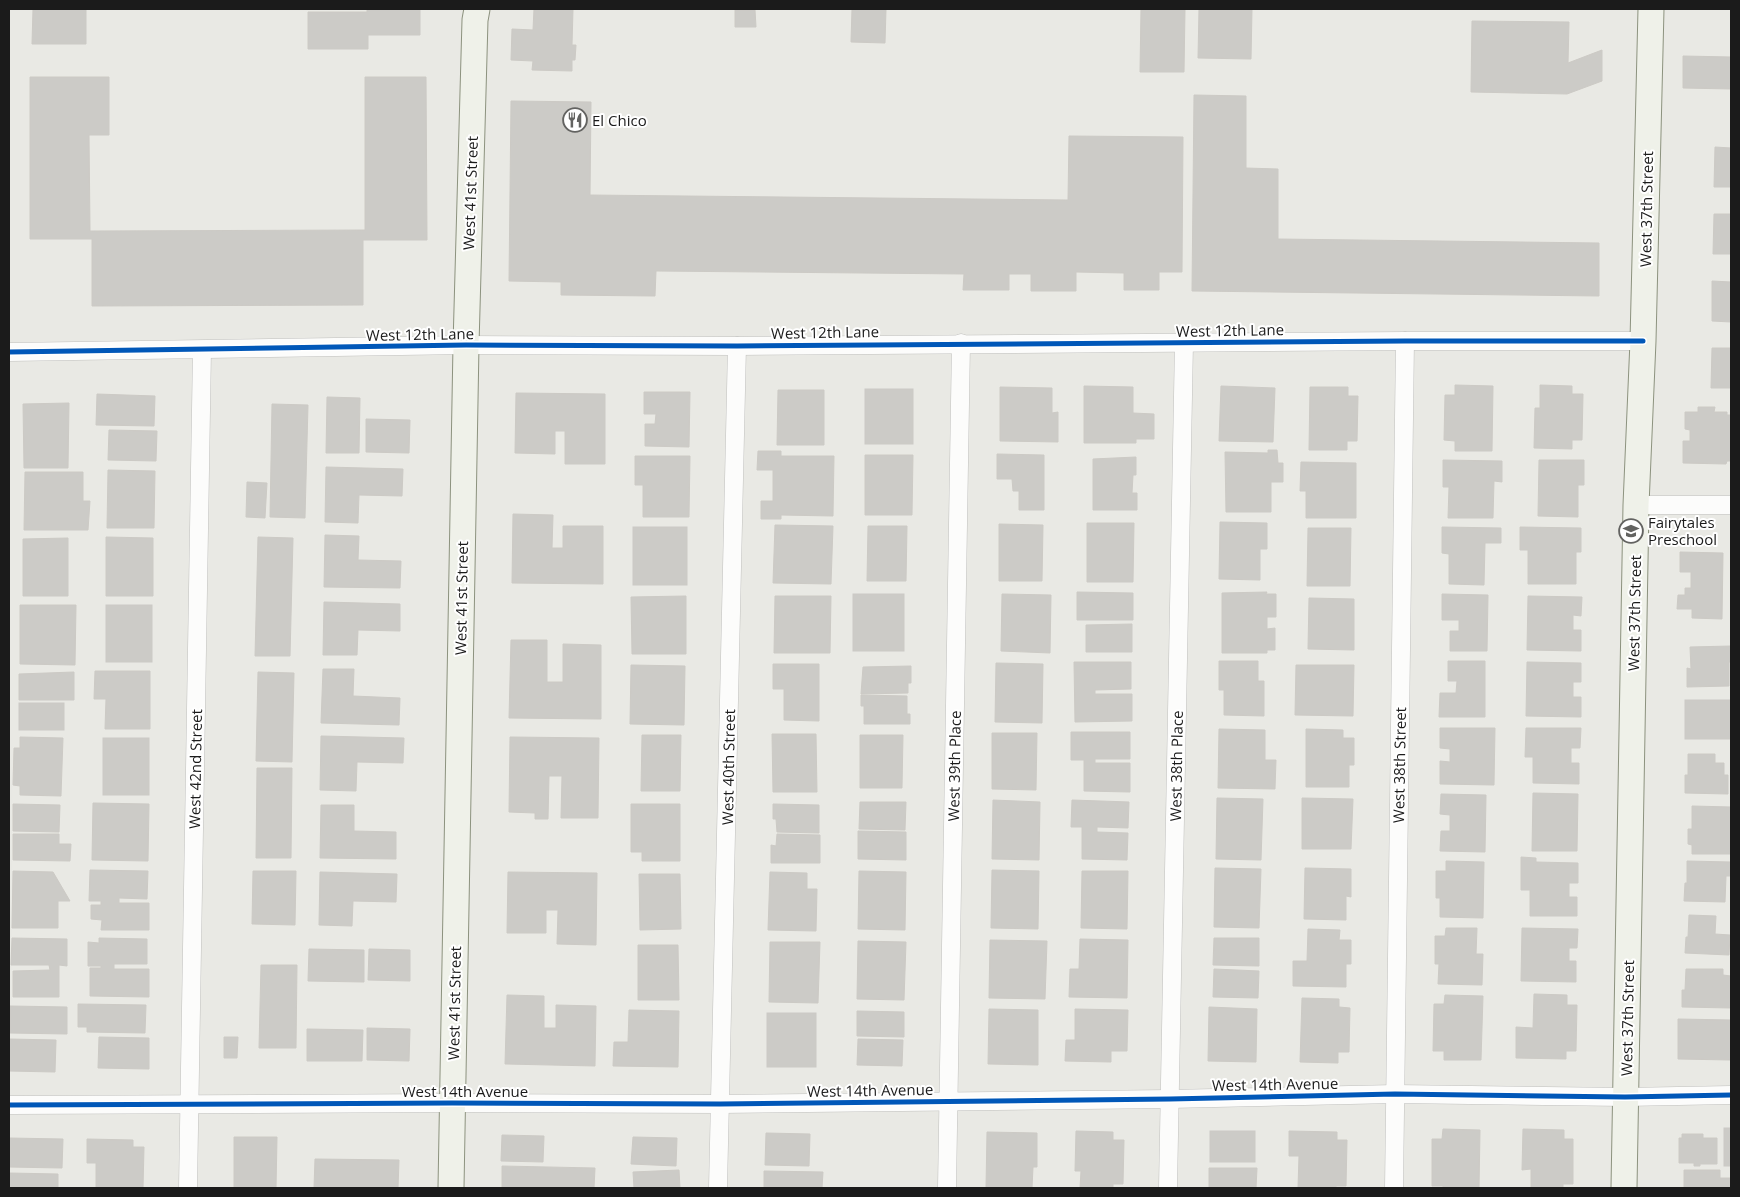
<svg xmlns="http://www.w3.org/2000/svg" width="1740" height="1197" viewBox="0 0 1740 1197" font-family="'Open Sans',sans-serif">
	<style>
		.building { fill: #cccbc7; stroke: #cccac5 }
		.lines { fill: none; stroke-linecap: round; stroke-linejoin: round }
		.street-casing { stroke: #c0c0be; stroke-width: 19 }
		.secondary-casing { stroke: #8c927e; stroke-width: 27 }
		.street { stroke: #fcfcfb; stroke-width: 18 }
		.secondary { stroke: #eff1e9; stroke-width: 25 }
		.cycleway-casing { stroke: #fff; stroke-width: 8 }
		.cycleway { stroke: #0057b8; stroke-width: 5 }
		.labels { text-anchor: middle; dominant-baseline: central; stroke-width: 4; stroke-linejoin: round; paint-order: stroke }
		.poi-label { font-size: 15px; fill: #1b1b1b; stroke: #fff; text-anchor: start }
		.street-label { font-size: 15px; fill: #1b1b1b; stroke: #fff }
	</style>
	<rect width="100%" height="100%" fill="#e9e9e4"/>
	<!-- building -->
	<g class="building">
		<polygon points="33,9 86,9 86,44 32,44"/>
		<polygon points="367,9 420,9 420,35 368,35 368,49 308,49 308,12 367,12"/>
		<polygon points="534,9 573,9 572,45 576,45 575,60 572,60 572,71 532,70 533,61 511,60 512,29 533,30"/>
		<polygon points="852,9 886,9 885,43 851,42"/>
		<polygon points="1141,9 1185,9 1184,72 1140,72"/>
		<polygon points="1199,9 1252,9 1251,59 1198,58"/>
		<polygon points="735,10 755,10 756,27 735,27"/>
		<polygon points="1472,21 1569,22 1568,63 1602,50 1602,81 1567,94 1471,92"/>
		<polygon points="1683,56 1731,57 1731,89 1683,88"/>
		<polygon points="30,77 109,77 109,135 89,135 90,231 365,230 365,77 426,77 427,240 363,240 363,305 92,306 92,239 30,239"/>
		<polygon points="1194,95 1246,96 1246,168 1278,169 1278,239 1599,243 1599,296 1192,291"/>
		<polygon points="511,101 591,102 590,195 1068,200 1069,136 1183,137 1182,272 1159,272 1159,290 1124,290 1124,273 1076,272 1076,291 1031,291 1031,274 1009,274 1009,290 963,290 964,274 656,271 655,296 561,295 561,282 509,281"/>
		<polygon points="1715,147 1731,148 1731,187 1714,187"/>
		<polygon points="1714,214 1731,214 1731,254 1713,254"/>
		<polygon points="1712,281 1731,282 1731,322 1712,321"/>
		<polygon points="1712,348 1731,348 1731,388 1711,388"/>
		<polygon points="1455,385 1493,386 1492,451 1455,451 1455,441 1444,440 1445,395 1455,395"/>
		<polygon points="1540,385 1572,386 1572,394 1583,394 1582,440 1572,440 1572,449 1534,448 1535,408 1540,408"/>
		<polygon points="1084,386 1133,387 1133,413 1154,414 1154,439 1136,439 1136,443 1084,443"/>
		<polygon points="1221,386 1275,388 1273,442 1219,441"/>
		<polygon points="1000,387 1052,388 1052,413 1058,412 1058,442 1000,441"/>
		<polygon points="1310,387 1348,387 1348,396 1358,396 1357,441 1347,441 1347,450 1309,450"/>
		<rect x="865" y="389" width="48" height="55"/>
		<polygon points="778,390 824,390 824,445 777,445"/>
		<polygon points="644,392 690,392 689,447 645,446 645,424 655,424 656,414 644,414"/>
		<polygon points="516,393 605,394 605,464 565,464 565,431 555,431 555,454 515,453"/>
		<polygon points="97,394 155,396 154,426 96,425"/>
		<polygon points="327,397 360,398 359,453 326,453"/>
		<polygon points="69,403 68,468 24,468 23,404"/>
		<polygon points="272,404 308,405 305,518 270,517"/>
		<polygon points="1698,407 1715,407 1714,412 1727,412 1727,415 1731,415 1731,461 1727,461 1726,464 1683,463 1683,441 1690,441 1690,430 1685,429 1685,412 1698,412"/>
		<polygon points="366,419 410,420 409,453 366,452"/>
		<polygon points="109,430 157,431 156,461 108,460"/>
		<polygon points="1268,450 1277,450 1278,463 1283,463 1283,482 1271,482 1271,512 1226,512 1225,452 1268,453"/>
		<polygon points="758,451 781,451 781,456 834,456 833,516 781,515 781,519 761,519 761,501 773,501 773,470 757,470"/>
		<polygon points="997,454 1044,455 1044,510 1019,510 1019,491 1013,491 1012,479 997,479"/>
		<polygon points="865,455 913,455 912,515 865,515"/>
		<polygon points="635,456 690,456 689,517 643,517 643,485 635,485"/>
		<polygon points="1136,457 1136,475 1133,475 1132,493 1137,493 1137,510 1093,510 1093,459"/>
		<polygon points="1443,460 1502,461 1502,482 1494,481 1493,518 1448,518 1449,487 1443,487"/>
		<polygon points="1539,460 1584,460 1584,485 1578,485 1578,517 1538,516"/>
		<polygon points="1301,462 1356,463 1356,518 1306,518 1306,491 1300,491"/>
		<polygon points="326,467 403,469 402,496 359,495 358,523 325,522"/>
		<polygon points="108,470 155,471 154,528 107,528"/>
		<polygon points="25,472 83,472 83,501 90,501 88,530 24,530"/>
		<polygon points="247,482 267,483 265,518 246,517"/>
		<polygon points="513,514 553,515 552,548 563,548 563,526 603,526 603,584 512,583"/>
		<polygon points="1220,522 1267,523 1267,549 1260,549 1260,580 1219,579"/>
		<polygon points="1087,523 1134,523 1133,582 1087,582"/>
		<polygon points="999,524 1043,525 1042,581 999,581"/>
		<polygon points="775,525 833,526 831,584 773,583"/>
		<polygon points="868,526 907,526 906,581 867,581"/>
		<rect x="633" y="527" width="54" height="58"/>
		<polygon points="1442,527 1501,528 1501,543 1485,543 1484,585 1449,584 1449,554 1442,553"/>
		<polygon points="1520,527 1581,528 1581,552 1576,552 1576,584 1528,584 1528,550 1520,550"/>
		<polygon points="1308,528 1351,528 1350,586 1307,586"/>
		<polygon points="325,535 359,536 358,560 401,561 400,588 324,587"/>
		<polygon points="106,537 153,538 153,596 106,596"/>
		<polygon points="258,537 293,538 290,656 255,656"/>
		<polygon points="68,538 68,596 23,596 23,539"/>
		<polygon points="1680,552 1723,553 1722,619 1692,618 1692,609 1677,609 1678,595 1685,595 1685,588 1691,588 1691,572 1680,572"/>
		<polygon points="1077,592 1133,593 1133,620 1077,620"/>
		<polygon points="1267,592 1266,594 1276,594 1276,617 1267,617 1267,629 1275,628 1275,650 1267,650 1267,653 1222,653 1222,593"/>
		<rect x="853" y="594" width="51" height="57"/>
		<polygon points="1002,594 1051,595 1050,653 1001,651"/>
		<polygon points="1442,594 1488,595 1487,651 1450,651 1450,631 1459,631 1459,620 1442,620"/>
		<polygon points="686,596 686,654 632,654 631,597"/>
		<polygon points="775,596 831,596 830,653 774,653"/>
		<polygon points="1528,596 1582,597 1581,616 1573,615 1573,630 1581,630 1581,651 1527,650"/>
		<polygon points="1309,598 1354,599 1354,650 1308,649"/>
		<polygon points="324,602 400,604 400,631 358,630 357,655 323,655"/>
		<polygon points="20,605 76,605 75,665 20,664"/>
		<rect x="106" y="605" width="46" height="57"/>
		<polygon points="1132,624 1132,652 1086,652 1086,625"/>
		<polygon points="511,640 547,640 547,682 563,682 563,644 601,645 601,719 509,718"/>
		<polygon points="1731,646 1731,662 1729,662 1729,686 1687,687 1687,668 1691,669 1690,647"/>
		<polygon points="1219,661 1258,661 1258,681 1264,681 1264,716 1224,715 1224,690 1219,690"/>
		<polygon points="1448,661 1485,661 1485,717 1439,717 1440,693 1456,693 1457,681 1448,681"/>
		<polygon points="1074,662 1131,662 1131,689 1095,690 1095,694 1132,694 1132,721 1075,722"/>
		<polygon points="1527,662 1581,663 1581,682 1573,682 1573,697 1581,697 1581,717 1526,716"/>
		<polygon points="996,663 1043,664 1042,723 995,722"/>
		<polygon points="773,664 819,664 819,721 784,720 784,689 773,689"/>
		<polygon points="631,665 685,666 684,725 630,724"/>
		<polygon points="1296,665 1354,665 1353,716 1295,715"/>
		<polygon points="911,666 911,683 908,683 908,693 861,694 863,667"/>
		<polygon points="323,669 354,669 353,696 400,698 399,725 321,723"/>
		<polygon points="95,671 150,671 150,729 105,729 106,699 94,699"/>
		<polygon points="74,672 74,700 19,700 19,674"/>
		<polygon points="258,672 294,673 292,762 256,761"/>
		<polygon points="861,695 907,696 907,714 910,714 910,724 864,724 864,706 861,706"/>
		<rect x="1685" y="700" width="46" height="39"/>
		<rect x="19" y="703" width="45" height="27"/>
		<polygon points="1440,728 1495,728 1494,785 1440,784 1440,761 1450,762 1450,749 1440,748"/>
		<polygon points="1526,728 1581,728 1580,748 1571,748 1571,763 1579,763 1579,784 1533,783 1533,757 1525,757"/>
		<polygon points="1219,729 1265,730 1265,760 1276,760 1275,789 1218,788"/>
		<polygon points="1306,729 1343,730 1343,738 1354,738 1354,765 1349,765 1349,787 1306,787"/>
		<polygon points="1071,732 1130,732 1130,759 1095,759 1095,763 1130,763 1130,792 1084,791 1084,760 1071,760"/>
		<polygon points="992,733 1037,733 1036,790 992,789"/>
		<polygon points="772,734 816,734 817,792 773,792"/>
		<polygon points="642,735 681,735 680,791 641,791"/>
		<polygon points="860,735 903,735 902,788 860,788"/>
		<polygon points="321,736 404,738 403,763 357,762 356,791 320,790"/>
		<polygon points="20,737 63,738 61,796 20,795 20,786 13,785 14,748 20,748"/>
		<polygon points="510,737 599,738 598,818 561,818 562,776 549,776 548,819 535,819 535,813 509,812"/>
		<rect x="103" y="738" width="46" height="57"/>
		<polygon points="1688,754 1715,754 1715,763 1724,763 1724,775 1728,775 1728,794 1685,793 1685,775 1688,775"/>
		<polygon points="257,768 292,768 291,858 256,858"/>
		<polygon points="1533,793 1578,794 1577,851 1532,851"/>
		<polygon points="1441,794 1486,795 1485,852 1440,851 1441,831 1450,831 1450,815 1440,814"/>
		<polygon points="1217,798 1263,799 1261,860 1216,859"/>
		<polygon points="1302,798 1353,799 1351,849 1302,849"/>
		<polygon points="993,800 1040,802 1039,860 992,859"/>
		<polygon points="1072,800 1129,802 1128,828 1097,827 1097,832 1128,833 1127,860 1082,859 1082,827 1071,827"/>
		<polygon points="860,802 906,802 905,830 859,829"/>
		<polygon points="93,803 149,804 148,861 92,860"/>
		<polygon points="13,804 60,805 59,832 13,831"/>
		<polygon points="631,804 680,804 680,861 642,861 642,852 631,852"/>
		<polygon points="773,804 819,805 819,833 777,832 776,819 773,819"/>
		<polygon points="321,805 354,805 354,831 396,832 396,859 320,858"/>
		<polygon points="1692,806 1731,807 1731,854 1692,854 1692,845 1688,844 1688,829 1692,829"/>
		<polygon points="858,831 906,832 906,860 858,859"/>
		<polygon points="13,834 59,834 59,844 71,844 70,861 13,860"/>
		<polygon points="777,834 820,835 820,863 771,863 771,845 776,846"/>
		<polygon points="1521,857 1536,858 1536,862 1578,863 1578,883 1569,883 1569,897 1577,897 1577,916 1530,916 1530,890 1521,890"/>
		<polygon points="1446,861 1484,862 1483,918 1440,917 1440,898 1436,898 1436,871 1446,871"/>
		<polygon points="1687,861 1731,862 1731,876 1726,876 1725,902 1684,901 1685,883 1687,883"/>
		<polygon points="1215,868 1261,869 1259,928 1214,927"/>
		<polygon points="1305,868 1351,869 1351,897 1346,896 1346,920 1304,919"/>
		<polygon points="90,870 148,871 147,899 119,898 119,903 149,903 149,930 101,930 102,920 91,919 91,905 101,905 101,901 89,901"/>
		<polygon points="992,870 1039,871 1038,929 991,928"/>
		<polygon points="13,871 53,872 70,901 58,901 58,928 12,928"/>
		<polygon points="253,871 296,871 295,925 252,924"/>
		<polygon points="859,871 906,872 905,930 858,929"/>
		<polygon points="1082,871 1128,871 1127,929 1081,928"/>
		<polygon points="320,872 397,874 396,902 353,901 352,926 319,925"/>
		<polygon points="508,872 597,873 596,945 557,944 558,910 546,910 546,933 507,933"/>
		<polygon points="770,872 807,873 807,889 817,889 816,931 768,930"/>
		<polygon points="639,874 680,874 681,929 640,930"/>
		<polygon points="1689,915 1716,916 1715,934 1730,935 1729,955 1685,953 1686,937 1688,937"/>
		<polygon points="1446,928 1477,928 1476,954 1483,954 1482,985 1438,984 1439,964 1435,964 1435,936 1445,936"/>
		<polygon points="1522,928 1578,929 1577,948 1569,948 1569,961 1576,961 1576,982 1521,981"/>
		<polygon points="1308,929 1340,930 1339,940 1351,940 1351,964 1346,964 1346,987 1293,986 1293,961 1307,961"/>
		<polygon points="12,938 67,939 67,966 59,965 59,997 13,997 13,971 50,970 49,965 11,965"/>
		<polygon points="99,938 147,939 147,964 114,964 114,969 149,969 149,997 90,996 90,968 101,968 101,966 88,966 88,942 99,943"/>
		<polygon points="1214,938 1259,938 1259,966 1213,965"/>
		<polygon points="1080,939 1128,940 1127,998 1069,997 1070,969 1079,969"/>
		<polygon points="990,940 1047,941 1045,999 989,998"/>
		<polygon points="858,941 906,942 904,1000 857,999"/>
		<polygon points="770,942 820,942 818,1003 769,1002"/>
		<polygon points="638,945 678,945 679,1000 638,1000"/>
		<polygon points="309,949 364,950 364,982 308,981"/>
		<polygon points="369,949 410,950 410,981 368,980"/>
		<polygon points="261,965 297,965 296,1048 259,1048"/>
		<polygon points="1214,969 1259,971 1258,998 1213,997"/>
		<polygon points="1686,969 1723,969 1723,975 1731,976 1731,1008 1682,1007 1682,990 1685,990"/>
		<polygon points="1534,994 1567,995 1567,1005 1577,1005 1576,1051 1566,1051 1566,1059 1516,1058 1516,1027 1533,1028"/>
		<polygon points="507,995 544,996 544,1028 556,1028 556,1005 596,1006 595,1066 505,1064"/>
		<polygon points="1445,995 1483,996 1481,1060 1444,1060 1444,1051 1433,1051 1434,1004 1444,1004"/>
		<polygon points="1302,998 1339,999 1339,1007 1350,1008 1349,1052 1338,1052 1338,1063 1300,1062"/>
		<polygon points="78,1004 146,1005 145,1033 87,1032 87,1027 78,1027"/>
		<polygon points="10,1006 67,1007 67,1034 10,1033"/>
		<polygon points="1209,1007 1257,1009 1256,1062 1208,1061"/>
		<polygon points="989,1009 1038,1010 1038,1065 988,1064"/>
		<polygon points="1075,1009 1128,1010 1127,1051 1111,1051 1111,1062 1065,1061 1066,1040 1075,1040"/>
		<polygon points="629,1010 679,1011 678,1067 613,1066 614,1042 628,1042"/>
		<polygon points="857,1011 904,1012 904,1037 857,1036"/>
		<rect x="767" y="1013" width="49" height="54"/>
		<polygon points="1678,1019 1731,1020 1731,1060 1678,1059"/>
		<polygon points="367,1028 410,1029 409,1061 367,1060"/>
		<polygon points="307,1029 363,1030 362,1061 307,1061"/>
		<polygon points="99,1037 149,1038 149,1069 98,1068"/>
		<polygon points="224,1037 238,1037 237,1058 224,1058"/>
		<polygon points="9,1039 56,1040 55,1072 9,1071"/>
		<polygon points="858,1039 903,1040 902,1066 857,1065"/>
		<rect x="1724" y="1128" width="7" height="38"/>
		<polygon points="1443,1129 1480,1130 1479,1188 1443,1188 1443,1186 1432,1186 1432,1139 1442,1139"/>
		<polygon points="1523,1129 1564,1130 1564,1139 1573,1139 1573,1184 1563,1184 1563,1188 1531,1188 1531,1169 1522,1170"/>
		<polygon points="1076,1131 1113,1132 1113,1140 1124,1140 1123,1184 1113,1184 1113,1188 1080,1188 1081,1171 1075,1171"/>
		<rect x="1210" y="1131" width="45" height="31"/>
		<polygon points="1289,1131 1337,1132 1337,1140 1347,1140 1346,1186 1336,1186 1336,1188 1298,1188 1299,1156 1289,1156"/>
		<polygon points="987,1132 1037,1133 1037,1167 1033,1167 1032,1188 986,1188"/>
		<polygon points="766,1133 810,1134 809,1166 765,1165"/>
		<polygon points="1682,1134 1703,1134 1703,1138 1717,1138 1717,1164 1700,1164 1700,1166 1694,1166 1694,1163 1679,1163 1679,1138 1682,1138"/>
		<polygon points="502,1135 544,1136 543,1162 501,1161"/>
		<polygon points="234,1137 277,1137 276,1188 234,1188"/>
		<polygon points="633,1137 677,1138 676,1166 631,1164"/>
		<polygon points="9,1138 63,1139 62,1168 9,1167"/>
		<polygon points="87,1139 133,1140 133,1147 144,1147 143,1188 96,1188 96,1163 87,1163"/>
		<polygon points="315,1159 399,1160 398,1188 314,1188"/>
		<polygon points="502,1166 595,1168 594,1188 502,1188"/>
		<polygon points="1209,1168 1257,1168 1256,1188 1209,1188"/>
		<polygon points="679,1170 680,1188 634,1188 633,1172"/>
		<polygon points="1684,1170 1720,1170 1720,1178 1731,1178 1731,1188 1684,1188"/>
		<polygon points="764,1171 823,1172 822,1188 764,1188"/>
		<polygon points="9,1173 58,1174 58,1188 9,1188"/>
	</g>
	<g class="lines">
		<!-- street casing -->
		<g class="street-casing">
			<g id="street">
				<polyline points="9,352 466,345 737,346 1405,341 1643,341"/>
				<polyline points="1636,505 1731,505"/>
				<polyline points="9,1105 452,1103 720,1104 1170,1099 1395,1094 1625,1097 1731,1095"/>
				<polyline points="188,1188 202,350"/>
				<polyline points="718,1188 737,346"/>
				<polyline points="947,1188 961,343"/>
				<polyline points="1168,1188 1184,343"/>
				<polyline points="1394,1188 1405,341"/>
			</g>
		</g>
		<!-- secondary casing -->
		<g class="secondary-casing">
			<g id="secondary">
				<polyline points="451,1188 466,345 475,20 477,9"/>
				<polyline points="1624,1188 1636,505 1643,341 1651,9"/>
			</g>
		</g>
		<!-- street -->
		<use href="#street" class="street"/>
		<!-- secondary -->
		<use href="#secondary" class="secondary"/>
		<!-- cycleway casing -->
		<g class="cycleway-casing">
			<g id="cycleway">
				<polyline points="9,352 466,345 737,346 1405,341 1643,341"/>
				<polyline points="9,1105 452,1103 720,1104 1170,1099 1395,1094 1625,1097 1731,1095"/>
			</g>
		</g>
		<!-- cycleway -->
		<use href="#cycleway" class="cycleway"/>
	</g>
	<!-- icons -->
	<defs>
		<g id="restaurant-ring" transform="scale(1.25)"><circle r="9.5" fill="#fff" stroke="#636361" stroke-width="1.5"/><path d="M-5-6h1v4h1v-4h1v4h1v-4h1v5L-1.5 .5V6h-2V.5L-5-1ZM5-6V6H3V1.5H1.5Q1.5-4 5-6Z" fill="#636361"/></g>
		<g id="school-ring" transform="scale(1.25)"><circle r="9.5" fill="#fff" stroke="#636361" stroke-width="1.5"/><path d="M0-5L7-2L0 1L-7-2ZM-4 1L0 2.5L4 1V4Q0 6-4 4Z" fill="#636361"/></g>
	</defs>
	<g fill-rule="evenodd">
		<use href="#restaurant-ring" x="575" y="120"/>
		<use href="#school-ring" x="1631" y="531"/>
	</g>
	<g class="labels">
		<!-- poi labels -->
		<g class="poi-label">
			<text x="592" y="120">El Chico</text>
			<text x="1648" y="522">Fairytales<tspan x="1648" dy="17">Preschool</tspan></text>
		</g>
		<!-- street labels -->
		<g class="street-label">
			<text transform="translate(470 193) rotate(-88)">West 41st Street</text>
			<text transform="translate(1646 209) rotate(-89)">West 37th Street</text>
			<text transform="translate(1230 330) rotate(-1)">West 12th Lane</text>
			<text transform="translate(825 332) rotate(-1)">West 12th Lane</text>
			<text transform="translate(420 334) rotate(-1)">West 12th Lane</text>
			<text transform="translate(461 598) rotate(-89)">West 41st Street</text>
			<text transform="translate(1634 613) rotate(-89)">West 37th Street</text>
			<text transform="translate(1399 765) rotate(-89)">West 38th Street</text>
			<text transform="translate(954 766) rotate(-89)">West 39th Place</text>
			<text transform="translate(1176 766) rotate(-89)">West 38th Place</text>
			<text transform="translate(728 767) rotate(-89)">West 40th Street</text>
			<text transform="translate(195 769) rotate(-89)">West 42nd Street</text>
			<text transform="translate(454 1003) rotate(-89)">West 41st Street</text>
			<text transform="translate(1627 1018) rotate(-89)">West 37th Street</text>
			<text transform="translate(1275 1084) rotate(-1)">West 14th Avenue</text>
			<text transform="translate(870 1090) rotate(-1)">West 14th Avenue</text>
			<text x="465" y="1091">West 14th Avenue</text>
		</g>
	</g>
	<!-- border -->
	<rect width="1740" height="1197" fill="none" stroke="#1b1b1b" stroke-width="20"/>
</svg>
